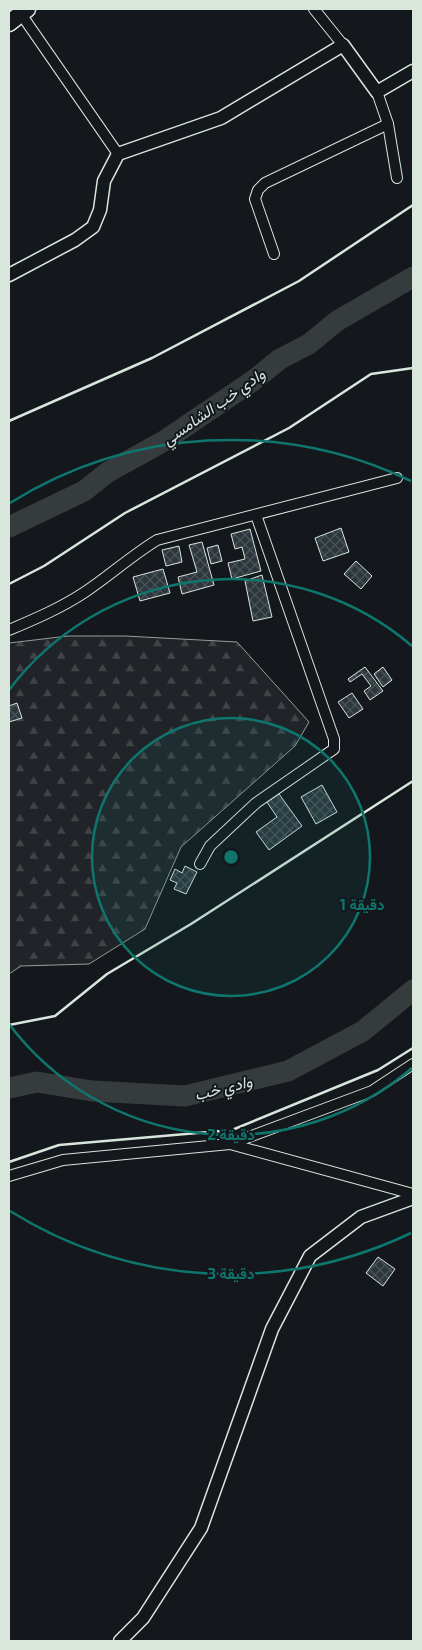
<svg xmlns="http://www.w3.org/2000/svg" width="422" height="1650" viewBox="0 0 422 1650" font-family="'Exo 2',Vazirmatn,sans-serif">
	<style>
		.forest { fill: url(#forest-firs); stroke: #939e99 }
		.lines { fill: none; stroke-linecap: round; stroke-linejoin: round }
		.river { stroke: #363b3e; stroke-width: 21 }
		.building { fill: url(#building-cross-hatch); stroke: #d8e6dc }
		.minor-casing { stroke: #d8e6dc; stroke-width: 12 }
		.tertiary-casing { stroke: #d8e6dc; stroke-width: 15 }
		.primary-casing { stroke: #d8e6dc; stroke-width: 19 }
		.minor { stroke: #14181c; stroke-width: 10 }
		.tertiary { stroke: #14181c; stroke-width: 12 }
		.primary { stroke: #14181c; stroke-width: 16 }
		.wall { stroke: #d8e6dc; stroke-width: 2.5 }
		.ring { fill: none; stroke: #0f766e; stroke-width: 2.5 }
		.labels { text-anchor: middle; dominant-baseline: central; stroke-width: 4; stroke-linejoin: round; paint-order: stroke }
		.water-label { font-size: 16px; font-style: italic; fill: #d8e6dc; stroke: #14181c }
		.centre { fill: #0f766e; stroke: #14181c; stroke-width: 2.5 }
		.ring-label { font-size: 15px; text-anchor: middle; font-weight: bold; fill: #0f766e; stroke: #14181c; stroke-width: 4; stroke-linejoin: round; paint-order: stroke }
	</style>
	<defs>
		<pattern id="forest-firs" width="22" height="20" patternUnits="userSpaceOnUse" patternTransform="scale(1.25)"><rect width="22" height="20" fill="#202428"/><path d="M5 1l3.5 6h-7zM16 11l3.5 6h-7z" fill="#404447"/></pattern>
		<pattern id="building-cross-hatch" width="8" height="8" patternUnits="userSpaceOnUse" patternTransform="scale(1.25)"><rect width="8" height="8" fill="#2c363c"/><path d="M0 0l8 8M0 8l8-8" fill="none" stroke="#4a5358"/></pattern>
	</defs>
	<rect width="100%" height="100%" fill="#14181c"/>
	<!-- forest -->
	<polygon class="forest" points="68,636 125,636 237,642 309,722 295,746 181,847 145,929 89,964 21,966 9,974 9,643"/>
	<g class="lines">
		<!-- river -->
		<g class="river">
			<polyline points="9,527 84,491 108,472 164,441 254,380 280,359 309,344 337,321 413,277"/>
			<polyline points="9,1088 37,1082 92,1091 185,1096 288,1071 363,1031 413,990"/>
		</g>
	</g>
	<!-- building -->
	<g class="building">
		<polygon points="341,528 349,552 323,561 315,538"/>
		<polygon points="250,529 261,571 232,579 228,563 245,559 242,547 235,549 231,534"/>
		<polygon points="202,542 214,585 182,594 178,577 197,572 189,545"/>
		<polygon points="218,545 222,561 211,564 207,548"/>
		<polygon points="179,546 182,562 166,566 162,550"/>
		<polygon points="356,561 372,576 361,589 344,574"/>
		<polygon points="163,569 170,593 140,601 133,577"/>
		<polygon points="262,575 272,617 253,621 245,581"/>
		<polygon points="365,667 383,691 370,700 364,691 371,686 362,674 350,682 348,679"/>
		<polygon points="383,667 392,680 383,687 374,674"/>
		<polygon points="352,693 363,709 349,718 338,702"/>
		<polygon points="17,703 22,718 9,722 9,706"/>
		<polygon points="322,785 337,812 316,824 301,797"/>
		<polygon points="279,794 302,826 269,850 256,832 277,817 267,802"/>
		<polygon points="185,866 197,872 186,894 174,889 177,883 170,880 175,869 182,873"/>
		<polygon points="378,1257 395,1269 383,1286 366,1273"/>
	</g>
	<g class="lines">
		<!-- minor casing -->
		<g class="minor-casing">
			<g id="minor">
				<polyline points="314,9 343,45"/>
				<polyline points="21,14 118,154"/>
				<polyline points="377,92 388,124 397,178"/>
				<polyline points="274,254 255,199 258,190 265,183 388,124"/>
				<path d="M9 630C35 619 61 608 85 592 109 576 131 556 157 540L397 478"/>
				<polyline points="200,864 210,846 256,803 334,749 334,739 256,515"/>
				<polyline points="230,1144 413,1194"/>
				<polyline points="9,1176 63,1160 230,1144 372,1091 413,1064"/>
			</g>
		</g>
		<!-- tertiary casing -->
		<g class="tertiary-casing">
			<g id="tertiary">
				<polyline points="9,275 75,240 93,227 100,210 104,181 118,154 221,118 343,45 377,92 413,71"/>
				<polyline points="120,1641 143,1618 201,1528 272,1329 310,1256 361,1217 413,1198"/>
			</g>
		</g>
		<!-- primary casing -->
		<g class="primary-casing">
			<polyline id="primary" points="9,23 27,9"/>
		</g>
		<!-- minor -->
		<use href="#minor" class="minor"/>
		<!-- tertiary -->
		<use href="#tertiary" class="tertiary"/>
		<!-- primary -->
		<use href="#primary" class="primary"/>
		<!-- wall -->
		<g class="wall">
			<polyline points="9,421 152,358 299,281 413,205"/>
			<polyline points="9,584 44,566 125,513 289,428 371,374 413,368"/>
			<polyline points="9,1025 55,1016 107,974 191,924 413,781"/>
			<polyline points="9,1162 59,1145 232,1130 378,1070 413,1048"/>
		</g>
	</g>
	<!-- distance rings -->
	<circle cx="231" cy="857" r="139" fill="#0f766e" fill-opacity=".12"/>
	<g class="ring">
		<circle cx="231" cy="857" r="139"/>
		<path d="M412 1068A278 278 0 0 1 9 1024M9 690A278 278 0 0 1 412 646"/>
		<path d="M411 1233A417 417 0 0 1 10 1211M10 503A417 417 0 0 1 411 481"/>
	</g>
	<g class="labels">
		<!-- water labels -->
		<g class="water-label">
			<text transform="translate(213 406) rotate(-35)">وادي خب الشامسي</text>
			<text transform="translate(223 1087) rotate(-14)">وادي خب</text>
		</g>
	</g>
	<circle cx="231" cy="857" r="8" class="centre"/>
	<g class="ring-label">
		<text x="362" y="910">1 دقيقة</text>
		<text x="231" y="1140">2 دقيقة</text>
		<text x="231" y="1279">3 دقيقة</text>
	</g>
	<!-- border -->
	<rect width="422" height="1650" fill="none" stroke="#d8e6dc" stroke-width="20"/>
</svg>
